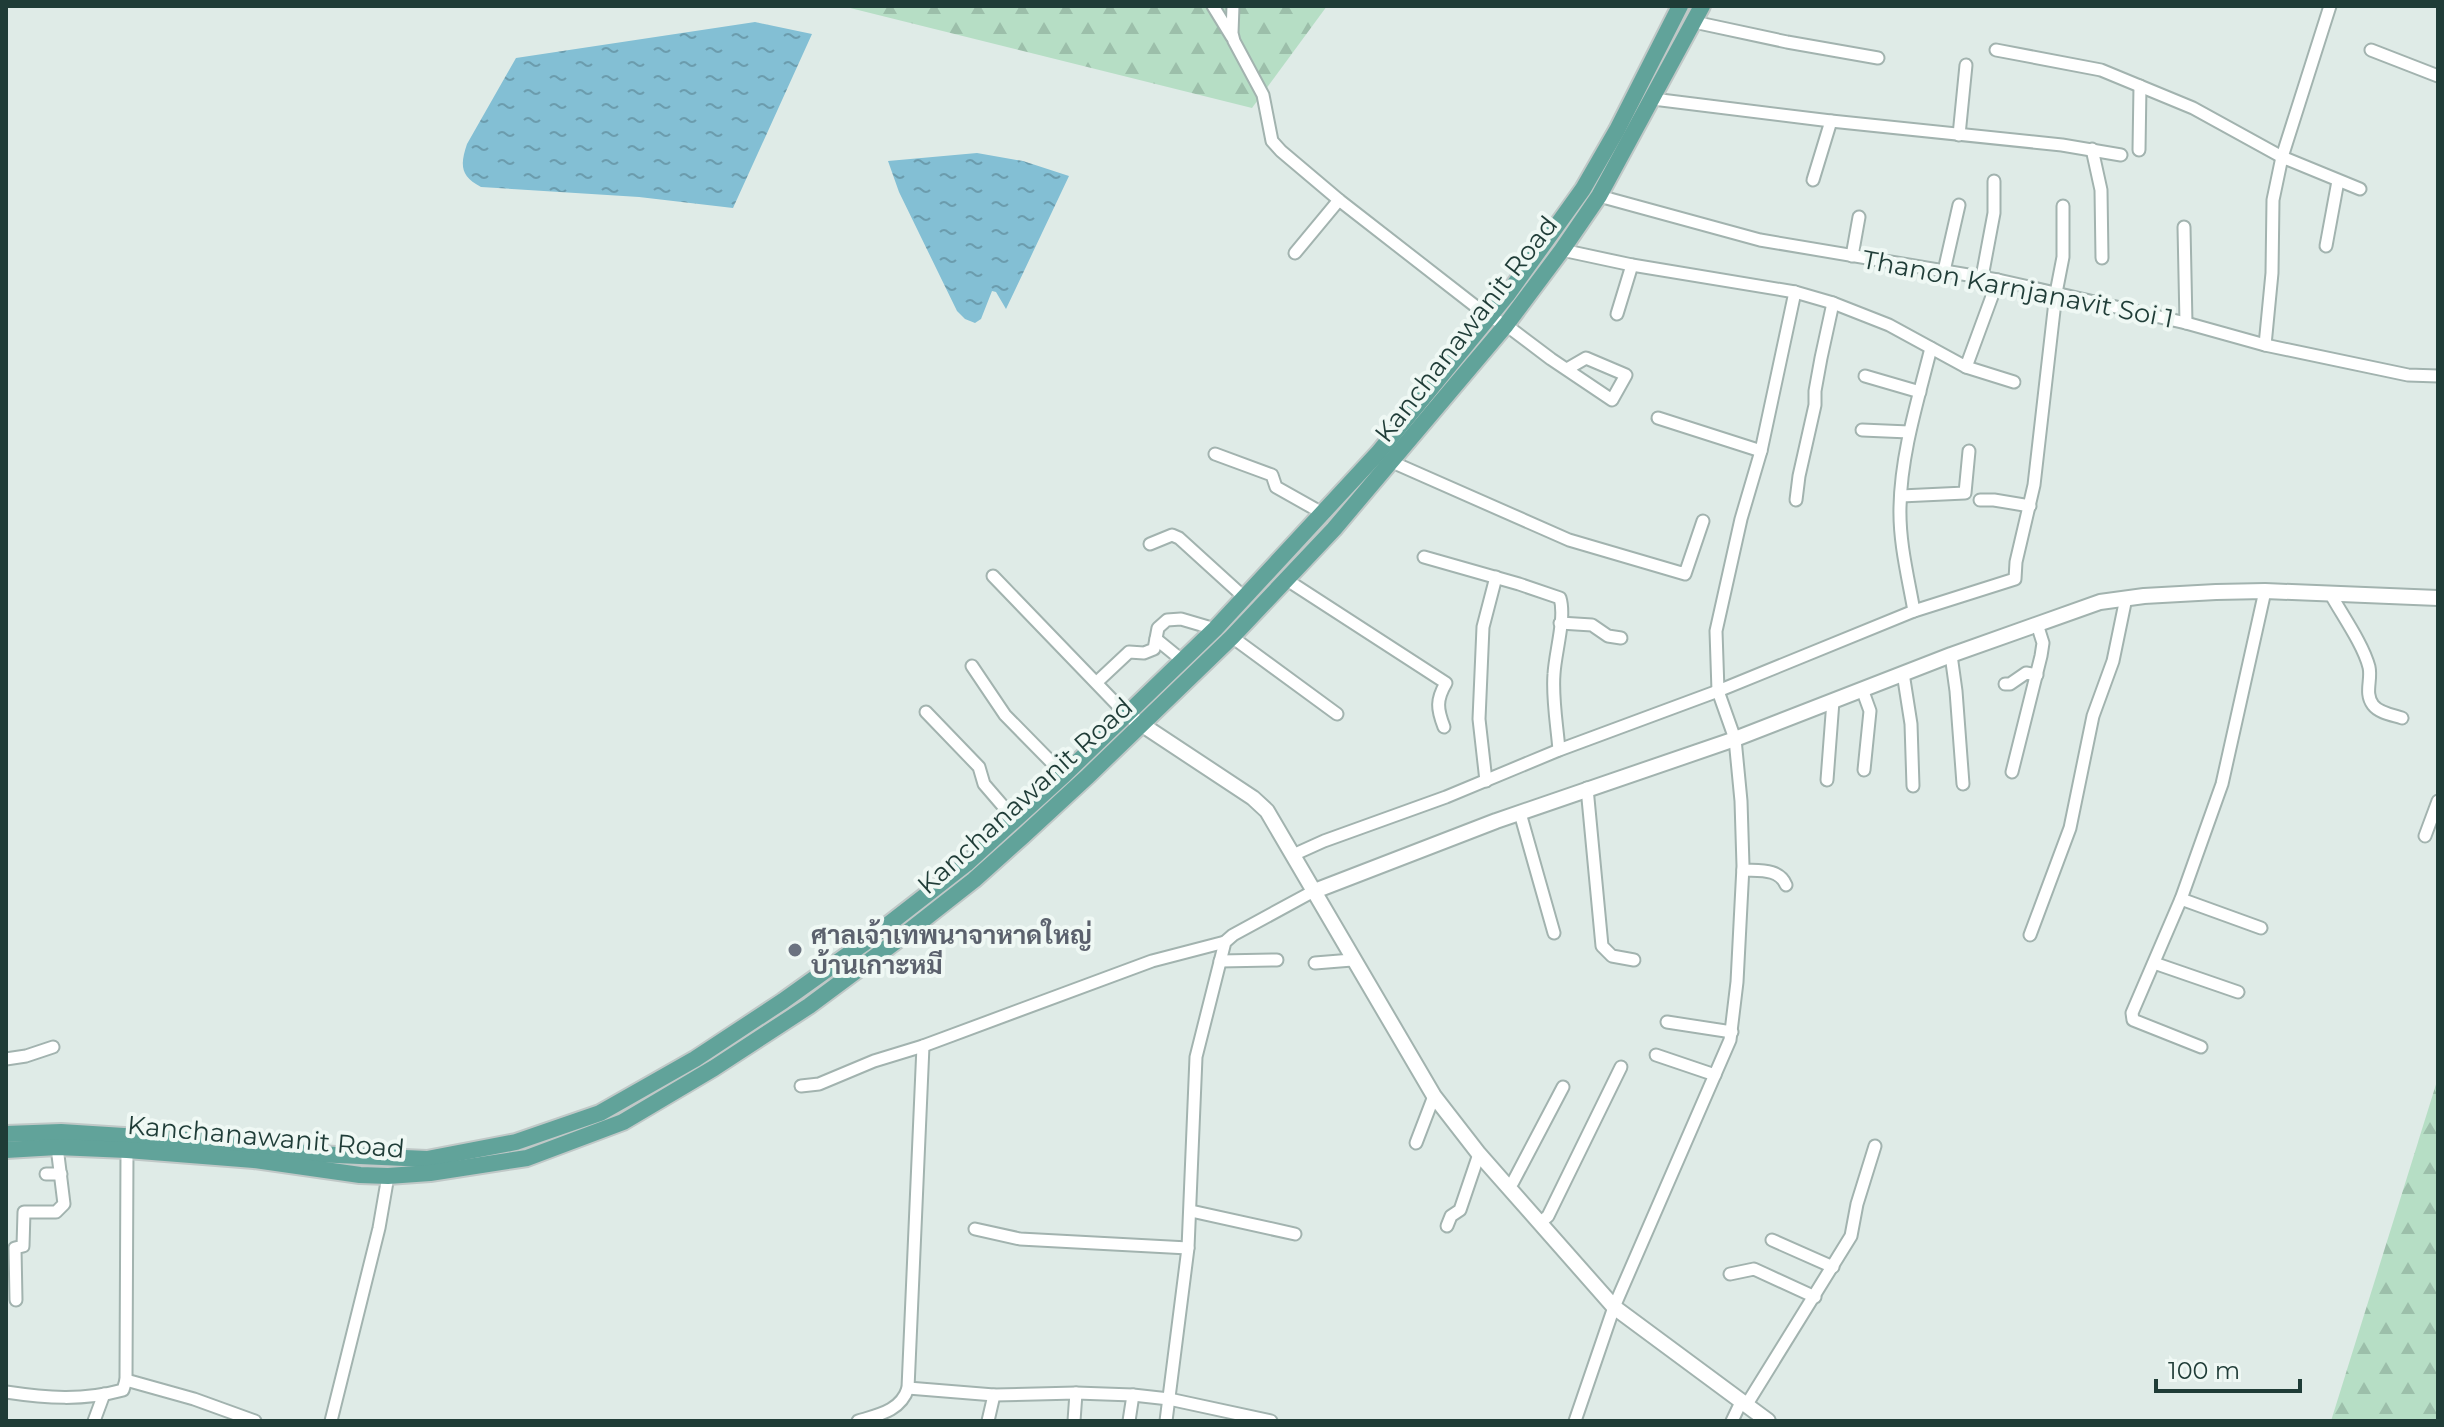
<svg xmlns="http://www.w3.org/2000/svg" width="2444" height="1427" viewBox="0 0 2444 1427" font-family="Montserrat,Sarabun,sans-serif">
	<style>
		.forest { fill: url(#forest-firs) }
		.water { fill: url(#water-ripples) }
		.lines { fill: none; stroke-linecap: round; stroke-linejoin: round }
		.minor-casing { stroke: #a2b3af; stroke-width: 15 }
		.tertiary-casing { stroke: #a2b3af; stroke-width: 18 }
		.primary-casing { stroke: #c0c8c7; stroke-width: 20 }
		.minor { stroke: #fff; stroke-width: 11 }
		.tertiary { stroke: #fff; stroke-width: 14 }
		.primary { stroke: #61a39a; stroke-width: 16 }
		.worship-dot { fill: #6b7280; stroke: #eff8f4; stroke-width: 3 }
		.labels { text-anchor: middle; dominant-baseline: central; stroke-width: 8; stroke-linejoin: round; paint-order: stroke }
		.street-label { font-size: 26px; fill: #1f3c37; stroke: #eff8f4 }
		.worship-label { font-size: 26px; font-weight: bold; fill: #5b616d; stroke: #eff8f4; text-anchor: start }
	</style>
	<defs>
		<pattern id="forest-firs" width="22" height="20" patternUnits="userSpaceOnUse" patternTransform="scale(2)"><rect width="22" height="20" fill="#b6dec5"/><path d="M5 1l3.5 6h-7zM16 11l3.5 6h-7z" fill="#9cbfaa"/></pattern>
		<pattern id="water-ripples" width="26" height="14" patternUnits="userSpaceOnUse" patternTransform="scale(2)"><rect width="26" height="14" fill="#83bfd4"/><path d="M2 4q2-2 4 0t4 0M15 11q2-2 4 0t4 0" fill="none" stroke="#6b9cad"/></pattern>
	</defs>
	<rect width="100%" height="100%" fill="#dfebe7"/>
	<!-- forest -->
	<g class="forest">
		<polygon points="842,6 1327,6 1252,108"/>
		<polygon points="2438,1078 2438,1421 2331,1421"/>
	</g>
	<!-- water -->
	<g class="water">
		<path d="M755 22 812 34 733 208 639 197 481 187C460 176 460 165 467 144L516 58Z"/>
		<polygon points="977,153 1023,161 1069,176 1006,309 996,292 992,291 981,319 975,323 965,319 957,311 899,192 888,161"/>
	</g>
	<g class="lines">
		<!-- minor casing -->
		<g class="minor-casing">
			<g id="minor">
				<polyline points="1213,6 1232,37"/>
				<polyline points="1233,6 1232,33 1234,41 1263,95 1272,141 1281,151 1339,200 1488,316 1506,325 1551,359 1612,400 1626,375 1586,358 1567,369"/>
				<polyline points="1694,22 1787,42 1878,58"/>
				<polyline points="1996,50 2101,70 2193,108 2282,157 2360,189"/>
				<polyline points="2371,50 2438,76"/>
				<polyline points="1653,99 1831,121 2062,145 2121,155"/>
				<polyline points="1959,135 1966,65"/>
				<polyline points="2092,149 2101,190 2102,258"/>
				<polyline points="2139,150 2140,86"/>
				<polyline points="1813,180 1831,121"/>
				<polyline points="1599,196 1760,240 1998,280 2186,323 2265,345 2408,375 2438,376"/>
				<polyline points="2184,227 2186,323"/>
				<polyline points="2326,246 2338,181"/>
				<polyline points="1562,250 1632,265 1795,292 1833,303 1889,325 1966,367 1998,280"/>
				<polyline points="1295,253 1339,200"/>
				<polyline points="1852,256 1859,217"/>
				<polyline points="1944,271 1959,205"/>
				<polyline points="1982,277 1994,213 1994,181"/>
				<polyline points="1617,314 1632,265"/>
				<polyline points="2265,345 2272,273 2273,200 2282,157 2330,6"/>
				<polyline points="1966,367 2014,382"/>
				<polyline points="1865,376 1920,392"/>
				<polyline points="1658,418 1761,451"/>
				<polyline points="1862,430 1909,432"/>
				<polyline points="1215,454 1272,475 1276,487 1324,514"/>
				<polyline points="1392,462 1569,540 1685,574 1703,521"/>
				<polyline points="1901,496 1965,493 1969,451"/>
				<polyline points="1796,500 1799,476 1815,405 1815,391 1821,358 1833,303"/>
				<polyline points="1980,500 1994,500 2030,506"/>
				<polyline points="1150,544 1172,535 1179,538 1245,598"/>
				<path d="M1424 557 1519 584 1560 598C1566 618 1555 653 1554 674 1552 698 1557 725 1559 750"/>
				<polyline points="993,576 1127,715"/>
				<path d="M1287 580 1446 683C1436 700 1437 709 1444 727"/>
				<path d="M2330 593C2342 615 2363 644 2369 667 2372 680 2364 693 2373 705 2379 713 2393 715 2402 718"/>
				<path d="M1914 611C1908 577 1899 542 1900 507 1901 453 1918 400 1931 348"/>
				<polyline points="1560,623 1592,625 1608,636 1621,638"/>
				<polyline points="1232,637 1337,714"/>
				<polyline points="1156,639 1183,661"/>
				<polyline points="1951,655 1956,691 1963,784"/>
				<polyline points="972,666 1005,715 1064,775"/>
				<polyline points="1903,673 1911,724 1913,786"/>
				<polyline points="1097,682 1129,652 1144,653 1154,649 1158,628 1167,620 1181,619 1215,629"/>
				<polyline points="2005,684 2010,684 2026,673 2037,675"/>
				<polyline points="1862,689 1870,711 1864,770"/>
				<polyline points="926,712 979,767 984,784 1015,820"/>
				<polyline points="2012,772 2041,656 2043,643 2037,624"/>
				<polyline points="1827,780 1833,701"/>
				<polyline points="1486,781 1479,719 1483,627 1496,577"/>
				<polyline points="1587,788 1602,946 1612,956 1634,960"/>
				<polyline points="1520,813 1554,933"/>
				<polyline points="2425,836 2438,801"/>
				<polyline points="1293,855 1324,841 1446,797 1559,750 1718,691 1914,611 2015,579 2016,562 2034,485 2056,293 2063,257 2063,206"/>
				<path d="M1743 870C1759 871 1779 868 1786 885"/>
				<polyline points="2181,899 2261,928"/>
				<polyline points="2030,935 2070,828 2093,716 2113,661 2126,598"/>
				<polyline points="1220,961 1277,960"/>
				<polyline points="1315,963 1352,960"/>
				<polyline points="2154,963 2238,992"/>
				<polyline points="1667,1022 1732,1032"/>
				<polyline points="2201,1047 2133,1020 2132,1013 2181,899 2222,784 2265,591"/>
				<polyline points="1656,1055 1715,1075"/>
				<polyline points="6,1059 26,1056 53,1047"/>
				<polyline points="801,1086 819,1084 874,1061 923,1046 1152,961 1225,942"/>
				<polyline points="1416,1143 1434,1096"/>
				<polyline points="46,1174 61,1174"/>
				<polyline points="1508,1186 1513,1182 1563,1087"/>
				<polyline points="1191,1211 1295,1234"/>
				<polyline points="1541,1222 1548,1216 1621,1067"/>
				<polyline points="1447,1226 1451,1216 1460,1210 1479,1154"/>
				<polyline points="975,1229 1020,1239 1188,1248"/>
				<polyline points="1772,1240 1833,1267"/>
				<polyline points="1730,1274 1754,1269 1815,1297"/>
				<polyline points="16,1300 15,1248 23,1246 24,1212 56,1212 64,1204 57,1147"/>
				<polyline points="126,1380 127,1150"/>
				<polyline points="908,1388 994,1395 1076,1393 1133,1395 1169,1399 1271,1421"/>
				<path d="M6 1392C46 1398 83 1401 123 1390L126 1380 194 1399 255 1421"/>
				<polyline points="1747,1404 1851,1236 1857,1204 1875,1146"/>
				<polyline points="94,1421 104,1394"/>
				<polyline points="331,1421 379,1228 388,1176"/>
				<path d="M858 1421C878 1415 901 1411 908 1388L923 1046"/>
				<polyline points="988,1421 994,1395"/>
				<polyline points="1074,1421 1076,1393"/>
				<polyline points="1129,1421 1133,1395"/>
				<polyline points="1166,1421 1188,1248 1196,1057 1225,942 1233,935 1312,892"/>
				<polyline points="1575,1421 1614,1307 1730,1040 1737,982 1743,866 1741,801 1735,739 1718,691 1716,631 1741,519 1761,451 1795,292"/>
				<polyline points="1732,1421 1742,1400"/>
			</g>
		</g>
		<!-- tertiary casing -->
		<g class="tertiary-casing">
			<g id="tertiary">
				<polyline points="1132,718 1253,798 1267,811 1434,1096 1479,1154 1614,1307 1768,1421"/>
				<polyline points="1312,892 1496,821 1735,739 1951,655 2100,602 2144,596 2216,592 2265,591 2438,598"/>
			</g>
		</g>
		<!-- primary casing -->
		<g class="primary-casing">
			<g id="primary">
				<polyline points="6,1134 61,1132 202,1141 315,1154 427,1159 516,1142 600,1113 695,1059 783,1001 867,941 966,864 1064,775 1215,629 1378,453 1507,295 1583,189 1617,130 1680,6"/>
				<polyline points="6,1150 57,1147 127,1150 254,1160 360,1175 388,1176 430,1173 527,1158 623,1122 714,1068 809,1006 895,942 974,880 1022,837 1088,776 1232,637 1334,529 1506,325 1562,250 1599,196 1702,6"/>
			</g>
		</g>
		<!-- minor -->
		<use href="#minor" class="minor"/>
		<!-- tertiary -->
		<use href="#tertiary" class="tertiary"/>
		<!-- primary -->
		<use href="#primary" class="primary"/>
	</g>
	<!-- markers -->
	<circle class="worship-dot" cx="795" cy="950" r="8"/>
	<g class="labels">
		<!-- street labels -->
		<g class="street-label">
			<text transform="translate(2018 289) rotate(11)">Thanon Karnjanavit Soi 1</text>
			<text transform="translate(1466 329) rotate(-52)">Kanchanawanit Road</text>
			<text transform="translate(1025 796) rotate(-42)">Kanchanawanit Road</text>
			<text transform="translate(266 1137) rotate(5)">Kanchanawanit Road</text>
		</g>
		<!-- worship labels -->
		<g class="worship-label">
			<text x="811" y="935">ศาลเจ้าเทพนาจาหาดใหญ่<tspan x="811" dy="30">บ้านเกาะหมี</tspan></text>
		</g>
	</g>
	<!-- border -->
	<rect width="2444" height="1427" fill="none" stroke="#1f3c37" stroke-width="16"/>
	<!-- scale -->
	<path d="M2156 1379v12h144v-12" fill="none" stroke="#1f3c37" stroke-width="4"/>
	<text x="2168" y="1379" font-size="24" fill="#1f3c37" stroke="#eff8f4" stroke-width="6" paint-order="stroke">100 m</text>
</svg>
